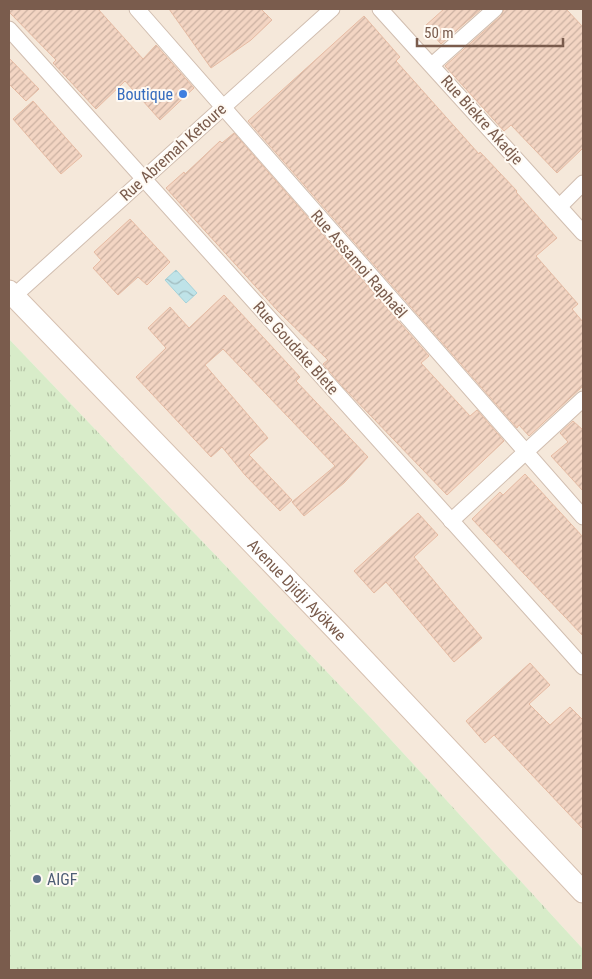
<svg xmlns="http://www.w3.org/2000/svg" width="592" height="979" viewBox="0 0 592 979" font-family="'Roboto Condensed',sans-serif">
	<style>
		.residential { fill: #f5e8da }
		.grass { fill: url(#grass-tufts) }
		.water { fill: url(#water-waves); stroke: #a5d3da }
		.building { fill: url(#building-hatch); stroke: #e6bba3 }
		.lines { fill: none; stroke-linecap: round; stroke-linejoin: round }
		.street-casing { stroke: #d1beb0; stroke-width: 17 }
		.secondary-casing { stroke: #d6c0b0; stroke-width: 23 }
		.street { stroke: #fff; stroke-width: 15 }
		.secondary { stroke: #fff; stroke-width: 21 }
		.shop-dot { fill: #3f7fe0; stroke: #fffaf3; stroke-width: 2 }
		.service-dot { fill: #5c6f8a; stroke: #fffaf3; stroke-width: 2 }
		.labels { text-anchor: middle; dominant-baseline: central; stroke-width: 4; stroke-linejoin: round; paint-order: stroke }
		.shop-label { font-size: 16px; fill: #366cbe; stroke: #fffaf3; text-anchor: end }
		.street-label { font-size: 16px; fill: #7a5c4d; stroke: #fffaf3 }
		.service-label { font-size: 16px; fill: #4e5e75; stroke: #fffaf3; text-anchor: start }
	</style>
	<defs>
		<pattern id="grass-tufts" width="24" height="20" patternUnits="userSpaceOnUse" patternTransform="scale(1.25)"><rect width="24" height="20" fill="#d8ecc9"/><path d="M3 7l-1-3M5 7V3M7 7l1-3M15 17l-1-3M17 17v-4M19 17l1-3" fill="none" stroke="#b4c2a5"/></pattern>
		<pattern id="water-waves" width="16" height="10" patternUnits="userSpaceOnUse" patternTransform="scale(1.25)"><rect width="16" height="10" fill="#bfe3e8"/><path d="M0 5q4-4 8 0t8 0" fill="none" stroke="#a0bbbe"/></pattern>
		<pattern id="building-hatch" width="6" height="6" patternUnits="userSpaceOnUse" patternTransform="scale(1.25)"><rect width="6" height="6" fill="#f3d5c3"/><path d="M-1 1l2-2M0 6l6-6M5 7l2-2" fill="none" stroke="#cab0a1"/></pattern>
	</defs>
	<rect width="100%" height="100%" fill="#fdf6ec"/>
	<!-- residential -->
	<polygon class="residential" points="9,9 583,9 583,949 371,718 9,339"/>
	<!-- grass -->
	<polygon class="grass" points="9,339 371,718 583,949 583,970 9,970"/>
	<!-- water -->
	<polygon class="water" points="176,270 197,293 186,303 165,280"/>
	<!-- building -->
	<g class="building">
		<polygon points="9,9 98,9 143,59 156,45 194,88 160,120 125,81 96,109 53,63 56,60 9,12"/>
		<polygon points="169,9 261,9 272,20 251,40 211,68"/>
		<polygon points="444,9 481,9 441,44 425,26"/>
		<polygon points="504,9 566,9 583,27 583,148 557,173 511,125 504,131 445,66 501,16"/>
		<polygon points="364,16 400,57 396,61 479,154 480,152 517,191 516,192 557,238 536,256 578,304 572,309 583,322 583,386 529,436 519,425 517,428 248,121"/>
		<polygon points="9,58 39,89 26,101 9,84"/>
		<polygon points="33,101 82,156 61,174 13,119"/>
		<polygon points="234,133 429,356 421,363 470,416 477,410 504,441 447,495 345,389 323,364 328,360 277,310 166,188 184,172 185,174 220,141 222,143"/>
		<polygon points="130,219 170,262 147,285 138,277 118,295 93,268 101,260 94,252"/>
		<polygon points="224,295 300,377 296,381 368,457 344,483 304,516 292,502 335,466 223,349 205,365 268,438 249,455 292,500 280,511 245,475 222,447 211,457 136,377 166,348 148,328 170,307 189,328"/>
		<polygon points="573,421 583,430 583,491 551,456 568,442 560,433"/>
		<polygon points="525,474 583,537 583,636 472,519 500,492 503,495"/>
		<polygon points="418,513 438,535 414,557 482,638 454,662 386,582 374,593 354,571"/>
		<polygon points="530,663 550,685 529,704 550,725 570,707 583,720 583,829 494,735 485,743 466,721"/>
	</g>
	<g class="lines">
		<!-- street casing -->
		<g class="street-casing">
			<g id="street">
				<polyline points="137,9 583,517"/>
				<polyline points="380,9 583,233"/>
				<polyline points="9,29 583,667"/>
				<polyline points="432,65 495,9"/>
				<polyline points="560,206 583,183"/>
				<polyline points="14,296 332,9"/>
				<polyline points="451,521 583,399"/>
			</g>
		</g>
		<!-- secondary casing -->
		<g class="secondary-casing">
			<g id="secondary">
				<path id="s1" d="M9 291 337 631 583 892"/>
			</g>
		</g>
		<!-- street -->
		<use href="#street" class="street"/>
		<!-- secondary -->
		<use href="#secondary" class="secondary"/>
	</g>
	<!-- markers -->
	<circle class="shop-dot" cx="183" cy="94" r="5"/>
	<circle class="service-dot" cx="37" cy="879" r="5"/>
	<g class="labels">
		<!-- shop labels -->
		<g class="shop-label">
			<text x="173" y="94">Boutique</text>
		</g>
		<!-- street labels -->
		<g class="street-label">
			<text transform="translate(482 120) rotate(48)">Rue Biekre Akadje</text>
			<text transform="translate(173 152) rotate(-42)">Rue Abremah Ketoure</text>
			<text transform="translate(359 264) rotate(49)">Rue Assamoi Raphaël</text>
			<text transform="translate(296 348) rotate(48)">Rue Goudake Blete</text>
			<text stroke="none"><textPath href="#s1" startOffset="415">Avenue Djidji Ayökwe</textPath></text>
		</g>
		<!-- service labels -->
		<g class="service-label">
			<text x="47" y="879">AIGF</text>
		</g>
	</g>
	<!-- border -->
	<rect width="592" height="979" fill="none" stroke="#7a5c4d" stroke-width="20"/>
	<!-- scale -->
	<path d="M417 38v8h146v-8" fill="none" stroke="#7a5c4d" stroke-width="2.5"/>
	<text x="424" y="38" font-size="15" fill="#7a5c4d" stroke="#fffaf3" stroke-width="4" paint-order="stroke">50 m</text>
</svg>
